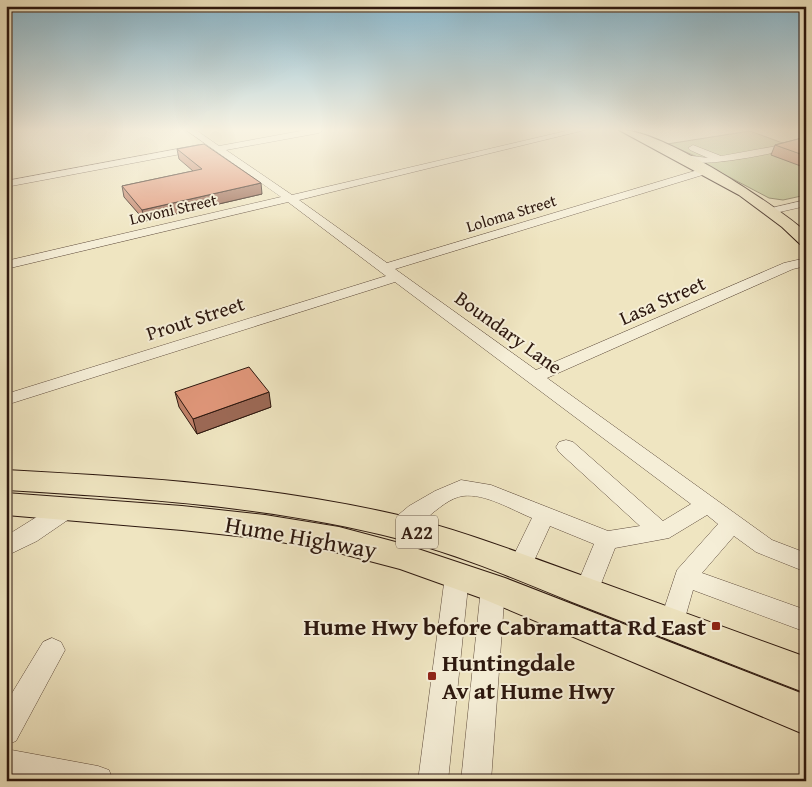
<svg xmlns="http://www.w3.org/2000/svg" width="812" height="787" viewBox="0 0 812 787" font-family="'Gentium Book Plus',serif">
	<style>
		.green { fill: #bcc390; stroke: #746d4f }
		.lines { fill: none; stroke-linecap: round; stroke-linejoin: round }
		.minor-casing { stroke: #5d4a3b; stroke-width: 1 }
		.major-casing { stroke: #2c170e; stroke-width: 2 }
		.highway-casing { stroke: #2c170e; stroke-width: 2 }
		.minor { fill: #f5eed7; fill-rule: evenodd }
		.major { fill: #efe5c1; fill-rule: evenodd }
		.highway { fill: #efe5c1; fill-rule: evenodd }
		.wall { fill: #c08168; stroke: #2c170e }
		.shaded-wall { fill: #9c6955; stroke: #2c170e }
		.building { fill: #df9679; stroke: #2c170e }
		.poi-dot { fill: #8f2418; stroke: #f5eed7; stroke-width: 2 }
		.labels { text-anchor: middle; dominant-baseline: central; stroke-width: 4; stroke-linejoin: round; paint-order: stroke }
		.far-street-label { font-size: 16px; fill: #2c170e; stroke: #f5eed7 }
		.shield { fill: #f5eed7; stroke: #68584a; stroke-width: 1 }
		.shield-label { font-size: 19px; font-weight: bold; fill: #2c170e }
		.street-label { font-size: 20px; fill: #2c170e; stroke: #f5eed7 }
		.near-street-label { font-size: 24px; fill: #2c170e; stroke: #f5eed7 }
		.near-poi-label { font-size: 24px; font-weight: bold; fill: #2c170e; stroke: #f5eed7; text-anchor: end }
	</style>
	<rect width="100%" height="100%" fill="#efe5c1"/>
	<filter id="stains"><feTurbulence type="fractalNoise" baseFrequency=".004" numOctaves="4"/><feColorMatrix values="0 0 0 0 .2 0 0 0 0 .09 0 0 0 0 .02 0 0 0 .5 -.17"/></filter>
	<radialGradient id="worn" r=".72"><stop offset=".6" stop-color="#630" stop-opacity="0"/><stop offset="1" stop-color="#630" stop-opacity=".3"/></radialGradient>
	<!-- green -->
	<polygon class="green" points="750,131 788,145 806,142 806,195 783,200 769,198 710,167 700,158 667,144"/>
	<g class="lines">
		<!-- minor casing -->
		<g class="minor-casing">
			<g id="minor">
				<path d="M186 130H196L219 146 306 130H323L319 133 226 150 292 195 570 130H585L299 200 387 263 701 169H709V173L395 269 536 370 784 263 806 258V266L793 269 547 378 772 540 806 553V572L756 552 734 536 702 573 806 610V632L693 590 681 632 672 635 663 632 659 624 677 570 718 524 707 515 669 538 615 548 595 599 586 602 577 599 574 592 594 544 550 526 528 574 520 577 512 574 508 567 532 518C512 510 485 493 463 496 438 499 414 540 391 533L388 527 391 521 409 506 435 491 461 480 491 485 608 531 640 526 559 452 556 447 559 442 566 440 573 442 663 521 691 504 395 282 6 405V394L386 276 288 202 6 269V261L281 197Z"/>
				<path d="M788 144 791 145V149C768 154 690 172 672 157L677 154 708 158 690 150 688 148 693 145 721 156Z"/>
				<polygon points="199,145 204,148 202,150 6,187 6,181"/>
				<polygon points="806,200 806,206 771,214 765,211 767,209"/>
				<polygon points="67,501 75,503 78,509 75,515 37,541 6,556 6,536 59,503"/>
				<polygon points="457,566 465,569 469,576 448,781 418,781 445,576 449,569"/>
				<polygon points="493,578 501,581 505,588 491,781 461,781 481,588 485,581"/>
				<polygon points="52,638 61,642 65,650 16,741 6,745 6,703 43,642"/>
				<polygon points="6,749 98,766 109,770 113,781 6,779"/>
			</g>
		</g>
		<!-- major casing -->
		<g class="major-casing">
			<path id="major" d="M619 130C660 128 774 204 806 232V246L800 244 782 227 739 195Z"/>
		</g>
		<!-- highway casing -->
		<g class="highway-casing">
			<g id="highway">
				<path d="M6 470C138 477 269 485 398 515 458 529 517 552 575 573 652 601 729 629 806 657V693C728 663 650 632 572 602 516 579 459 555 399 539 271 506 138 498 6 490Z"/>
				<polygon points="6,493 182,506 265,515 339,527 403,544 505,578 806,695 806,735 481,598 400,569 339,553 265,539 182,530 6,515"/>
			</g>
		</g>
		<!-- minor -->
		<use href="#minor" class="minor"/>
		<!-- major -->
		<use href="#major" class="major"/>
		<!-- highway -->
		<use href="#highway" class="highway"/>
	</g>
	<!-- wall -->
	<g class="wall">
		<polygon points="806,137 806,168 771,155 775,145"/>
		<polygon points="177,149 262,194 145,221 124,197 122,186 193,171 179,159"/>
		<polygon points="175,392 271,407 197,434 179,407"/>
	</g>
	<!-- shaded-wall -->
	<g class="shaded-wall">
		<polygon points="261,183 262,194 145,221 142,210"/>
		<polygon points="269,392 271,407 197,434 193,419"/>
	</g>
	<!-- building -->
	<g class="building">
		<polygon points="806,137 806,156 775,145"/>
		<polygon points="204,144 261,183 142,210 122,186 202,169 177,149"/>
		<polygon points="249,367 269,392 193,419 175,392"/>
	</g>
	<!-- sky -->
	<linearGradient id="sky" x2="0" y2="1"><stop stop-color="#89b9d0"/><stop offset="0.54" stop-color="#f8f3e3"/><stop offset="1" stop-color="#f8f3e3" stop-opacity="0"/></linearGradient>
	<rect width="812" height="240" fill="url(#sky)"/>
	<!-- markers -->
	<g class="poi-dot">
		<rect x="711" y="621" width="10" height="10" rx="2.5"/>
		<rect x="427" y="671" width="10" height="10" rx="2.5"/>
	</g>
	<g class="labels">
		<!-- far-street labels -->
		<g class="far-street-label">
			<text transform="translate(173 209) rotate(-13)">Lovoni Street</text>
			<text transform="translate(511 213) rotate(-17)">Loloma Street</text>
		</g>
		<!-- shield labels -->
		<rect class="shield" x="396" y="515.5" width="42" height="33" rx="4"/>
		<g class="shield-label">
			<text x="417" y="532">A22</text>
		</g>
		<!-- street labels -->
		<g class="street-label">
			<text transform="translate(662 300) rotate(-24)">Lasa Street</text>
			<text transform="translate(195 318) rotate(-18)">Prout Street</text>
			<text transform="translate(509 332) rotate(36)">Boundary Lane</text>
		</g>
		<!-- near-street labels -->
		<g class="near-street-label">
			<text transform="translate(301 537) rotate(10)">Hume Highway</text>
		</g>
		<!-- near-poi labels -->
		<g class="near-poi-label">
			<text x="706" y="626">Hume Hwy before Cabramatta Rd East</text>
			<text x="442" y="662" text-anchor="start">Huntingdale<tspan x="442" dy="28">Av at Hume Hwy</tspan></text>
		</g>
	</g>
	<!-- margin -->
	<rect width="812" height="787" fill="none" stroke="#efe5c1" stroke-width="25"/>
	<rect x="8" y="8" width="797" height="772" fill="none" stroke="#2c170e" stroke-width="2.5"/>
	<rect x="12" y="12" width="787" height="762" fill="none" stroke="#2c170e"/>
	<rect width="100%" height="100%" filter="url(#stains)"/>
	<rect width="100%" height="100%" fill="url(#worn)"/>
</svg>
